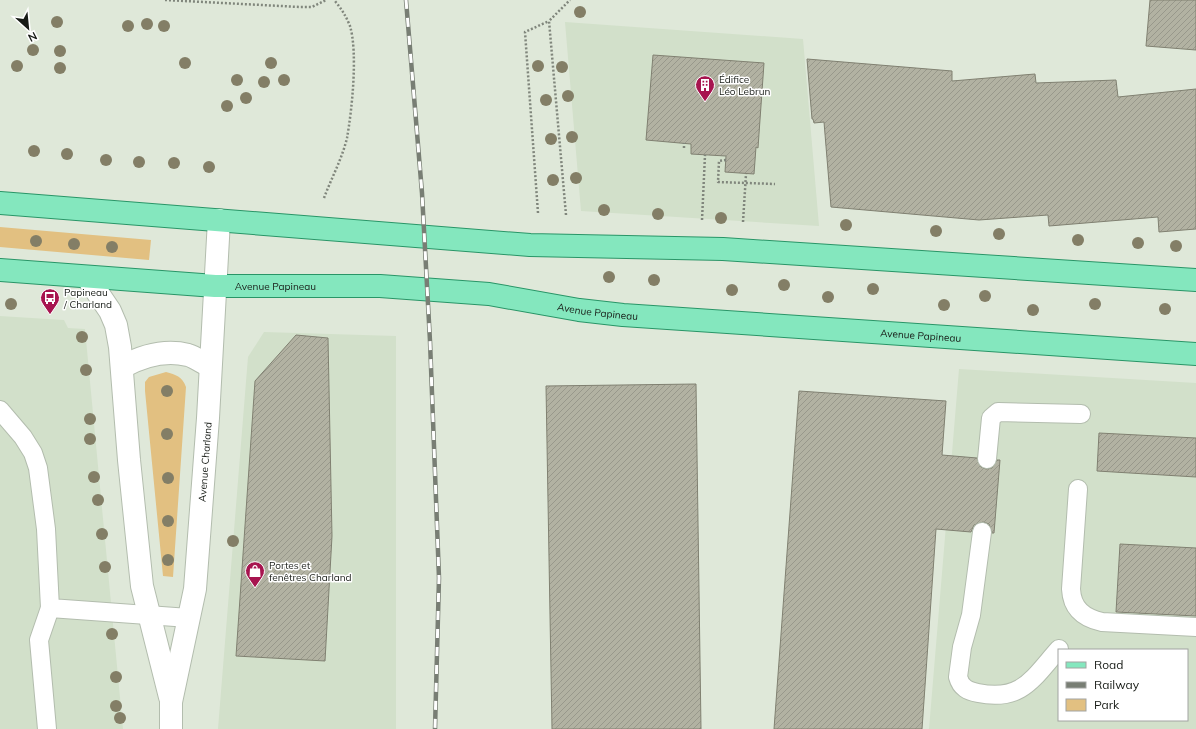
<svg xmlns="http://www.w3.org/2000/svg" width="1196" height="729" viewBox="0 0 1196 729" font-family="Mulish,sans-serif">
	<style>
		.built { fill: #d2e0ca; fill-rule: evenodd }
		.green { fill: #e2c081 }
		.building { fill: url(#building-hatch); stroke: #808071 }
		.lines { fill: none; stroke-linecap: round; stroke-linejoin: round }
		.service-casing { stroke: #b3bdae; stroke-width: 20 }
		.tertiary-casing { stroke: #b3bdae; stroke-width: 24 }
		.primary-casing { stroke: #299567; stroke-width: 24 }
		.path { stroke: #80867c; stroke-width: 2.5; stroke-dasharray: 2 2; stroke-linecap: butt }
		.service { stroke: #fff; stroke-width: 18 }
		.tertiary { stroke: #fff; stroke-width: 22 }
		.primary { stroke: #84e7be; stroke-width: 22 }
		.rail-casing { stroke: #787e74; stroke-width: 4.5 }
		.rail { stroke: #fff; stroke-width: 3; stroke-dasharray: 9; stroke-linecap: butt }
		.tree { fill: #837e66 }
		.labels { text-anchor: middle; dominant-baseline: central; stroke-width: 3; stroke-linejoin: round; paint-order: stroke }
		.poi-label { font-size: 10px; fill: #171b16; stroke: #fff; text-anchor: start }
		.street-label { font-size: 10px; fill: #171b16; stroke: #fff }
	</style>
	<defs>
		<pattern id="building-hatch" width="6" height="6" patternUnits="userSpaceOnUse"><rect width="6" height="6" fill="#b2b2a2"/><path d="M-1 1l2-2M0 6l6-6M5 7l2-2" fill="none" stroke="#98988b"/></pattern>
	</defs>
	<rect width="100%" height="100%" fill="#dfe8d9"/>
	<!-- built -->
	<g class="built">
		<polygon points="565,22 803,39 819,226 581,211"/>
		<polygon points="0,316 64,320 68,328 85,329 123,729 0,729"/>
		<polygon points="264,332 396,336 396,729 218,729 248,357"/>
		<path d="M959 369 1196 383V729H929ZM1059 650H1187V720H1059Z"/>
	</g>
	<!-- green -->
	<g class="green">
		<polygon points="0,227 151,240 149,260 0,247"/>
		<path d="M166 372C176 375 182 376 186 387L173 577 163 576 145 391V382L149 377Z"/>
	</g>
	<!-- building -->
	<g class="building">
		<polygon points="1150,0 1196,0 1196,50 1146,46"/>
		<polygon points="653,55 764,63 758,148 756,147 754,174 725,172 726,156 691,154 691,144 646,140"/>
		<polygon points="807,59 952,71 952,81 1035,74 1036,83 1116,80 1118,97 1196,89 1196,229 1159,232 1158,217 1049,226 1048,215 979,220 831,207 824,122 814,123 813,119 812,119"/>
		<polygon points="296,335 328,338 332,536 325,661 236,656 255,381"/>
		<polygon points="696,384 701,729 552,729 546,386"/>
		<polygon points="799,391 946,401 942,455 977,458 981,467 986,469 992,468 997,460 1000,460 994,533 992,533 989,524 983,522 974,525 971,532 936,529 922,729 774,729"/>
		<polygon points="1099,433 1196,438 1196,477 1097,471"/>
		<polygon points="1120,544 1196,548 1196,616 1116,612"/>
	</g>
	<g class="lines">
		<!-- service casing -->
		<g class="service-casing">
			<g id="service">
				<polyline points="0,410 23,437 33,453 38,468 46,529 50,608 189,618"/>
				<polyline points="987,459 991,418 998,412 1081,414"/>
				<path d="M1078 489 1071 589C1072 609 1084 618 1102 622L1196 627"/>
				<path d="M982 532 971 615 962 647 958 677C961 688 968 691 978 693 1022 702 1033 678 1059 649"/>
				<polyline points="47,729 39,640 50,608"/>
			</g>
		</g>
		<!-- tertiary casing -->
		<g class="tertiary-casing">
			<g id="tertiary">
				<polyline points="87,277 110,311 116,325 120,347 129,460 142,586 170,697"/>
				<path d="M122 367C142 356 164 349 188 355 195 357 203 363 210 366"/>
				<path id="s1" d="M171 729V702L195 589 208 418 219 220"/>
			</g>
		</g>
		<!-- primary casing -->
		<g class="primary-casing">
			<g id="primary">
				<polyline points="0,203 530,245 723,249 1196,280"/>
				<path id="s2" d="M0 270 215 286H380L489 294 579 310 623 315 1196 354"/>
			</g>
		</g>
		<!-- path -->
		<g class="path">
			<polyline points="165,0 300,7 312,7 326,0"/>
			<polyline points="684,148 684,143"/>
			<polyline points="726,160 719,161 718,182 775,184"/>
			<path d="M324 198C331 179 342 159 347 138 352 110 358 53 350 26 346 16 341 8 334 0"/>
			<polyline points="538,213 525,32 549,21"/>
			<polyline points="566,215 549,21 570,0"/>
			<polyline points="702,220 705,155"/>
			<polyline points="743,222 746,174"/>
		</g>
		<!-- service -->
		<use href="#service" class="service"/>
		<!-- tertiary -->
		<use href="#tertiary" class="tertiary"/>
		<!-- primary -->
		<use href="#primary" class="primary"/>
		<!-- rail casing -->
		<g class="rail-casing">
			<polyline id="rail" points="406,0 422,193 430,341 439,578 435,729"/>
		</g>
		<!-- rail -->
		<use href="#rail" class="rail"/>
	</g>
	<!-- trees -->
	<g class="tree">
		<circle cx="580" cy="12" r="6"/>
		<circle cx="57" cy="22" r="6"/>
		<circle cx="147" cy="24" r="6"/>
		<circle cx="128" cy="26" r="6"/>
		<circle cx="164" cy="26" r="6"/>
		<circle cx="33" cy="50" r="6"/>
		<circle cx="60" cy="51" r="6"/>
		<circle cx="185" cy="63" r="6"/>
		<circle cx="271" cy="63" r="6"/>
		<circle cx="17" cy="66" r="6"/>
		<circle cx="538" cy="66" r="6"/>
		<circle cx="562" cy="67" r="6"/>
		<circle cx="60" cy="68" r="6"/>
		<circle cx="237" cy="80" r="6"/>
		<circle cx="284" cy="80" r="6"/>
		<circle cx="264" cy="82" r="6"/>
		<circle cx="568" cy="96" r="6"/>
		<circle cx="246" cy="98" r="6"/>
		<circle cx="546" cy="100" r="6"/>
		<circle cx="227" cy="106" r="6"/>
		<circle cx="572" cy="137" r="6"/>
		<circle cx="551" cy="139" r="6"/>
		<circle cx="34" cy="151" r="6"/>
		<circle cx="67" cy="154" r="6"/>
		<circle cx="106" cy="160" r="6"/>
		<circle cx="139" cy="162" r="6"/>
		<circle cx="174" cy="163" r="6"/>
		<circle cx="209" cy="167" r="6"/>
		<circle cx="576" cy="178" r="6"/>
		<circle cx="553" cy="180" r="6"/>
		<circle cx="604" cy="210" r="6"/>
		<circle cx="658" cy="214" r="6"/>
		<circle cx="721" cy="218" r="6"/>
		<circle cx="846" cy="225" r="6"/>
		<circle cx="936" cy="231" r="6"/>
		<circle cx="999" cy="234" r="6"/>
		<circle cx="1078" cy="240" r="6"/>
		<circle cx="36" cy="241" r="6"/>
		<circle cx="1138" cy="243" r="6"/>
		<circle cx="74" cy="244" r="6"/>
		<circle cx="1176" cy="246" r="6"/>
		<circle cx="112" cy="247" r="6"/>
		<circle cx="609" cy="277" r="6"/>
		<circle cx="654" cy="280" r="6"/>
		<circle cx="784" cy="285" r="6"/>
		<circle cx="873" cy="289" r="6"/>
		<circle cx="732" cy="290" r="6"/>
		<circle cx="985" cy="296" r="6"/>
		<circle cx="828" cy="297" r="6"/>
		<circle cx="11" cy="304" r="6"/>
		<circle cx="1095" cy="304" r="6"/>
		<circle cx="944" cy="305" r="6"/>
		<circle cx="1165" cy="309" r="6"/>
		<circle cx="1033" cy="310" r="6"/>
		<circle cx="82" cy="337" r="6"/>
		<circle cx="86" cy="370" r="6"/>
		<circle cx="167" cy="391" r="6"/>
		<circle cx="90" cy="419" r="6"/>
		<circle cx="167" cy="434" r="6"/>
		<circle cx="90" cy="439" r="6"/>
		<circle cx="94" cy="477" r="6"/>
		<circle cx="168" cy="478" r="6"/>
		<circle cx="98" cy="500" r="6"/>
		<circle cx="168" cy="521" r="6"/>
		<circle cx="102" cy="534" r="6"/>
		<circle cx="233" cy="541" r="6"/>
		<circle cx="168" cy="560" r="6"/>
		<circle cx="105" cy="567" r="6"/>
		<circle cx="112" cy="634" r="6"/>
		<circle cx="116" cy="677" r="6"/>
		<circle cx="116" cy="706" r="6"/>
		<circle cx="120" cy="718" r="6"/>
	</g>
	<!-- icons -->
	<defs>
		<g id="building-pin" transform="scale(1)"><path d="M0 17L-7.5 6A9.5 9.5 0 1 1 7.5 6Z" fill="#a7144f" stroke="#fff"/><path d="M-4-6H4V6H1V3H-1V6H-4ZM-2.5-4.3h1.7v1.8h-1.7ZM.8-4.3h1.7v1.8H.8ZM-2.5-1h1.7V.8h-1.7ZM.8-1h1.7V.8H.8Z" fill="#fff"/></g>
		<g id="bus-pin" transform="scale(1)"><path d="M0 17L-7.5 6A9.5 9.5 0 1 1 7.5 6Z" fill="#a7144f" stroke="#fff"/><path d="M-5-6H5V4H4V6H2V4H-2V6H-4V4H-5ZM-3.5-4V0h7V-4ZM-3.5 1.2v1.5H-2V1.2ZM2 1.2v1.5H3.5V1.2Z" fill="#fff"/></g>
		<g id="shop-pin" transform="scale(1)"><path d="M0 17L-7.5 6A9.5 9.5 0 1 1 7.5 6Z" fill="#a7144f" stroke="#fff"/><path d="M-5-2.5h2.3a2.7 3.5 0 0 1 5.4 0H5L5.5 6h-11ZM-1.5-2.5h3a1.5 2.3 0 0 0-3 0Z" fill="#fff"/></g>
	</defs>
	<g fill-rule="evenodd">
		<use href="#building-pin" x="705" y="85"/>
		<use href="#bus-pin" x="50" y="298"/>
		<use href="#shop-pin" x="255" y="571"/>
	</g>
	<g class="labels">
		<!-- poi labels -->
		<g class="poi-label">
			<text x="719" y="79">Édifice<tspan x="719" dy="12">Léo Lebrun</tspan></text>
			<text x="64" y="292">Papineau<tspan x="64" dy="12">/ Charland</tspan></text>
			<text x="269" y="565">Portes et<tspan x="269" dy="12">fenêtres Charland</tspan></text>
		</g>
		<!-- street labels -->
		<g class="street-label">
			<text stroke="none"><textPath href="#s2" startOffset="276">Avenue Papineau</textPath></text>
			<text stroke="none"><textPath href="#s2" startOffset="600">Avenue Papineau</textPath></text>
			<text stroke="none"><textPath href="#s2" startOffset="924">Avenue Papineau</textPath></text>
			<text stroke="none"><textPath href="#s1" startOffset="270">Avenue Charland</textPath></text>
		</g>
	</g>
	<!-- legend -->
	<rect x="1058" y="649" width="130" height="72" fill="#ffffff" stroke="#a2a4a2"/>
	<rect x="1066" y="662" width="20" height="6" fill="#84e7be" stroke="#a2a4a2"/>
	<text x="1094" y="669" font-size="12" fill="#171b16">Road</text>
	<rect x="1066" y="682" width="20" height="6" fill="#787e74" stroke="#a2a4a2"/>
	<text x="1094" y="689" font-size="12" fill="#171b16">Railway</text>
	<rect x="1066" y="699" width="20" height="12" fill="#e2c081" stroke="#a2a4a2"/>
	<text x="1094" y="709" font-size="12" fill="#171b16">Park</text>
	<!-- north arrow -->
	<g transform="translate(28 28) rotate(153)" stroke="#ffffff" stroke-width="3" paint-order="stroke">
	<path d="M0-3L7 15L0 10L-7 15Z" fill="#171b16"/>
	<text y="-6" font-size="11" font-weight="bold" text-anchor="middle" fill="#171b16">N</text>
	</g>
</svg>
